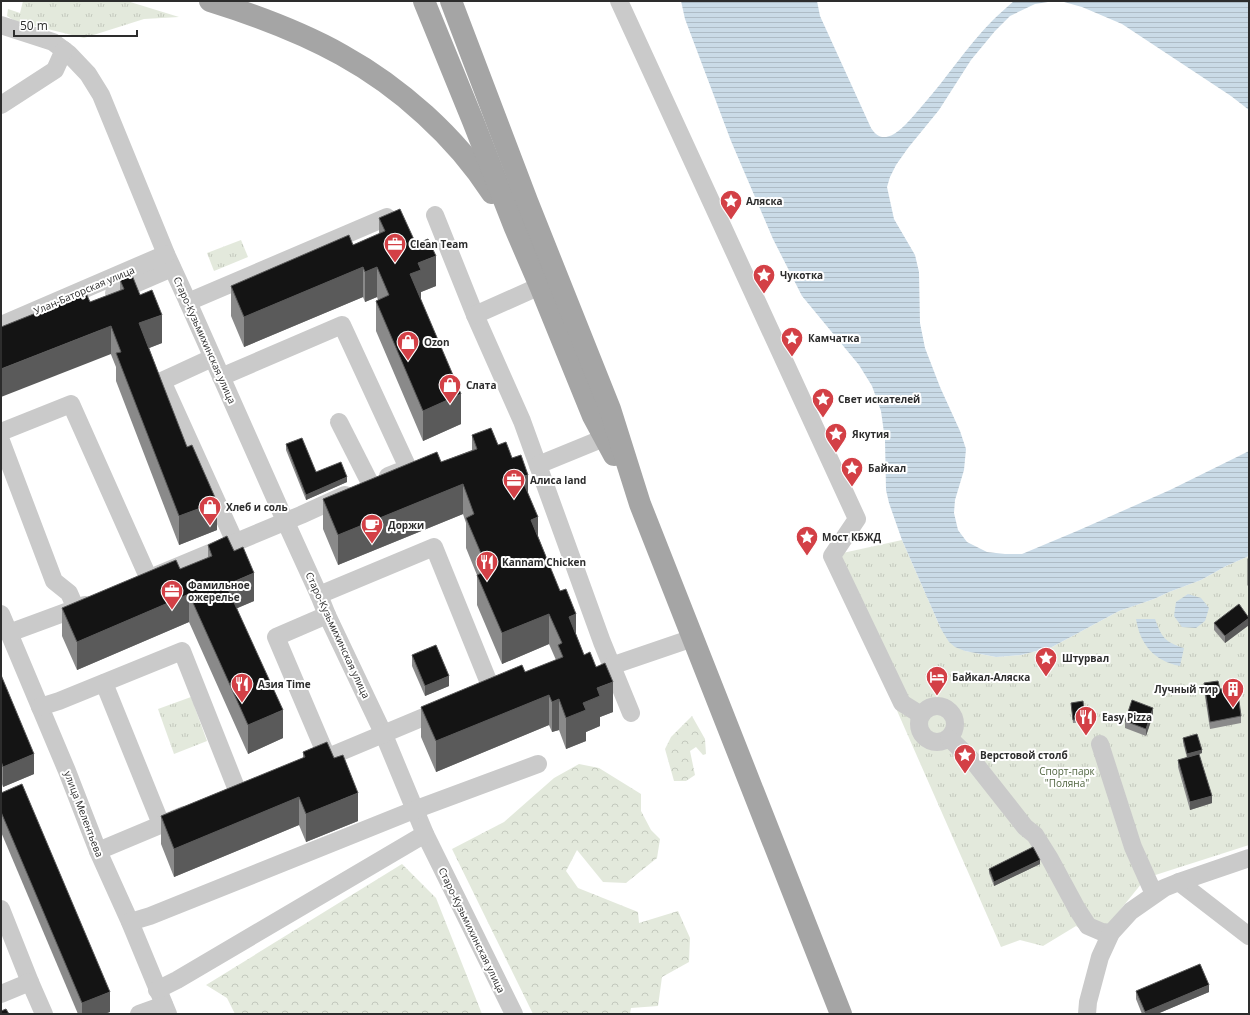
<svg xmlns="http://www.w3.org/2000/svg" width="1250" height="1015" viewBox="0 0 1250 1015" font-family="'Open Sans',sans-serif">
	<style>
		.grass { fill: url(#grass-tufts) }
		.forest { fill: url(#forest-crowns) }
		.water { fill: url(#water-rules) }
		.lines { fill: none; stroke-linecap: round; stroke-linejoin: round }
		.minor { stroke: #cacaca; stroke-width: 18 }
		.major { stroke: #a5a5a5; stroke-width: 22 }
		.wall { fill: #8a8a8a }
		.shaded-wall { fill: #5a5a5a }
		.building { fill: #141414; stroke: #5a5a5a }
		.labels { text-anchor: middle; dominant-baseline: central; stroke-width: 4; stroke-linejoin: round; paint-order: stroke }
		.poi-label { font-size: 10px; font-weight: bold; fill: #2d2d2d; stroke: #fff; text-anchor: start }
		.street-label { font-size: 10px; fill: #2d2d2d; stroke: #fff }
		.park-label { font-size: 10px; fill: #4f643f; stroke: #fff }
	</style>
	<defs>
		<pattern id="grass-tufts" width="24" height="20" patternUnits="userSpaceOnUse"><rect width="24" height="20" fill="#e3e9dc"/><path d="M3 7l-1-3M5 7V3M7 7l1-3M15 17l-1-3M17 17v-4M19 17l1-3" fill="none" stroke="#c3c8bd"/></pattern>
		<pattern id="forest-crowns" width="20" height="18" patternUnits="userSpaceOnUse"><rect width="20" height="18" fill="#e3e9dc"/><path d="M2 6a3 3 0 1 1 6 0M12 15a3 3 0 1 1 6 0" fill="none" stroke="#c3c8bd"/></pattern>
		<pattern id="water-rules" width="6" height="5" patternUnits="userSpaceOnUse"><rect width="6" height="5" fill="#cadbe7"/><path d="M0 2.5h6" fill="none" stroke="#aebcc6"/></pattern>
	</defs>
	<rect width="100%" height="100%" fill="#fff"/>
	<!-- grass -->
	<g class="grass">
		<polygon points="23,1 127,1 179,17 144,19 84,38 15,21 7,16 8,9 20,13"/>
		<polygon points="241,240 248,257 214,271 207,253"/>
		<polygon points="902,540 941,629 965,651 996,657 1021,655 1052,647 1119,611 1154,599 1169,592 1201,580 1226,566 1249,556 1249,845 1146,878 1099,936 1086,933 1076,926 1043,946 1020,940 1001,947 829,556"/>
		<polygon points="191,697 207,741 174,754 158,709"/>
	</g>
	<!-- forest -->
	<g class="forest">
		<polygon points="692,716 705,739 706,754 703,755 696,747 690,751 695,775 686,781 674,781 665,749 671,737"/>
		<polygon points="579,764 599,768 641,794 641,811 651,830 660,839 657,858 626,883 603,882 577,850 566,871 578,888 638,912 639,923 678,911 690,938 689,962 662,977 658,1006 631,1008 630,1014 533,1014 452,849 504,822 554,778"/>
		<polygon points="402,864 436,898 482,1014 235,1014 227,998 206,985"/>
	</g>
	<!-- water -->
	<g class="water">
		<path d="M681 1H817L820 16 871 128C877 137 883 140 894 134 905 127 914 115 922 106 947 78 967 46 993 20 1000 13 1007 7 1014 1H1249V110L1231 96 1122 24 1082 7 1064 2H1048L1035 4 1010 16 995 31 971 60 939 110 908 148 896 165 890 177 887 187 894 219 915 255 919 272 920 323 925 348 940 387 960 431 966 449 964 470 955 500 954 513 958 530 967 542 987 552 1005 554H1022L1077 531 1170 490 1249 451V556L1226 566 1201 580 1169 592 1154 599 1119 611 1052 647 1021 655 996 657 965 651 955 647 949 642 941 629 902 540 889 503 886 490 885 440 881 411 872 386 859 365 802 296 773 239 731 141 685 19Z"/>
		<polygon points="1188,594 1201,598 1209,608 1205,621 1196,628 1182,627 1174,616 1176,602"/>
		<path d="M1136 619H1155C1162 638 1165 642 1184 648L1180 666C1154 661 1140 644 1136 619Z"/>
	</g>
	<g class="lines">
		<!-- minor -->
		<g class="minor">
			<polyline points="619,1 857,519 832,556 902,703 921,715"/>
			<polyline points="1,25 53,42 69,54 88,74 101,95 166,254 188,302 283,516 319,595 327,615 384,735 425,834 514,1014"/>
			<polyline points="1,105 55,70 64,50"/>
			<polyline points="435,215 475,315 522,421 602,642 631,713"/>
			<polyline points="114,293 172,268"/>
			<polyline points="188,302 387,217"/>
			<polyline points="475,315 540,286"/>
			<polyline points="1,325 166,254"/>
			<polyline points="212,358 162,381 235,542"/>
			<polyline points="221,377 342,325 408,468 388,476"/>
			<polyline points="339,422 370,483"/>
			<polyline points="1,432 71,404 149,579"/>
			<polyline points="1,441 54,581 69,593 76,609"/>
			<polyline points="538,465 604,438"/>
			<polyline points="157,575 301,515 345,495"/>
			<polyline points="319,595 434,547 491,688 477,694"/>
			<polyline points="1,614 67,771 98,851 130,922 168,1014"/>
			<polyline points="9,633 85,605"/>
			<polyline points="611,666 693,638"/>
			<polyline points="104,683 161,824"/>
			<circle cx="937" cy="724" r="18"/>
			<polyline points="40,707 59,701 182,651 239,795"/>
			<polyline points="949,738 973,761 1025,827 1035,835 1050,859 1077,909 1088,926 1102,932 1111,933"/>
			<polyline points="1100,744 1133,847 1154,894"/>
			<polyline points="327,757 276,637 327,615"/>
			<polyline points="309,765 443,709"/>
			<polyline points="98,851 184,815"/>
			<polyline points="1179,882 1249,936"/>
			<polyline points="1,909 30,982"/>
			<polyline points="130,922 150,916 414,810 538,764"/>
			<polyline points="157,990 177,980 425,834"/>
			<polyline points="1,994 30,982 44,1014"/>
			<polyline points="139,1014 164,1005"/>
			<polyline points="1087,1014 1088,1002 1100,957 1111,933 1131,911 1164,888 1179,882 1249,858"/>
		</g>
		<!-- major -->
		<g class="major">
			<path d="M210 1C255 15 301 32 342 55 400 87 456 137 492 193"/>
			<polyline points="424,1 473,121 515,228 540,286 593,416 614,455"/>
			<polyline points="451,1 527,201 610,409 640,504 841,1014"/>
		</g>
	</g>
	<!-- wall -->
	<g class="wall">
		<polygon points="379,218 416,244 436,286 421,292 421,300 461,424 423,441 376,331 376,301 378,300 377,297 365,302 363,297 244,347 231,316 231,286 353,245 379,234"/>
		<polygon points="120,280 140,295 162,343 149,348 217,530 179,545 116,381 116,367 90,302 120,291"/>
		<polygon points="472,435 498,445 512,458 528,494 538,536 576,634 584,655 613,712 600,717 600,726 586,732 586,741 566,749 559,730 552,732 549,725 436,772 421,737 421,707 525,672 556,660 549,644 502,664 477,605 477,575 466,548 466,523 463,514 338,565 323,529 323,499 441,462 472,450"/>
		<polygon points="286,444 316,472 347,482 306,500 286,450"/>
		<polygon points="208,545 254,601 237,608 283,738 248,754 189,622 77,670 62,636 62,608 180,569 208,558"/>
		<polygon points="1249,618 1249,625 1225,643 1214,630 1214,623"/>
		<polygon points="412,655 449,686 425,696 412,666"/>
		<polygon points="1,675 34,774 3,787 1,781"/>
		<polygon points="1204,683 1220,689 1241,716 1241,723 1210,729 1204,690"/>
		<polygon points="1071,703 1085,719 1085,722 1073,723"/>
		<polygon points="1153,715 1146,736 1125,728 1125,721"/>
		<polygon points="1183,738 1202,753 1199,754 1212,803 1190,810 1178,767 1178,760 1187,758 1183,742"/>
		<polygon points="303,752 358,821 306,842 299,825 174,877 161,844 161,816 303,758"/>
		<polygon points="1,793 110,1012 104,1014 78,1014 1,832"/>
		<polygon points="1040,864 994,886 989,873 989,869"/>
		<polygon points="1136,991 1209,992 1157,1014 1142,1014 1136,999"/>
	</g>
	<!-- shaded-wall -->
	<g class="shaded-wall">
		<polygon points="436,256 436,286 421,292 421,300 410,304 410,274 418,263"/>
		<polygon points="363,267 363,297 244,347 244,317"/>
		<polygon points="377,267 377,297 365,302 365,272"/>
		<polygon points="162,315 162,343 139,352 139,323"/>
		<polygon points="111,326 111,354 1,397 1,369"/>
		<polygon points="461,394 461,424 423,441 423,411"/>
		<polygon points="528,475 528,505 521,477"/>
		<polygon points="347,477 347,482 306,500 306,495"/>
		<polygon points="463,484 463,514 338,565 338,535"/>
		<polygon points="217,502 217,530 179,545 179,516"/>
		<polygon points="538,517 538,548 531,520"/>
		<polygon points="254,573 254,601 226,613 226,585"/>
		<polygon points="189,594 189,622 77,670 77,642"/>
		<polygon points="549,614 549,644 502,664 502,633"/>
		<polygon points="576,614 576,644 569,617"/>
		<polygon points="1249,618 1249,625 1225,643 1225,636"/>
		<polygon points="449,676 449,686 425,696 425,686"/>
		<polygon points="613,682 613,712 600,717 600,726 586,732 586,741 566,749 566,718 583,703 597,688"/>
		<polygon points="549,695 549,725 436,772 436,741"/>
		<polygon points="559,699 559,730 552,732 552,702"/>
		<polygon points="1153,708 1153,715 1146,736 1146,729"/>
		<polygon points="283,710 283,738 248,754 248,725"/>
		<polygon points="1202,750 1202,753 1187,758 1187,754"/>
		<polygon points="34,754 34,774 3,787 3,767"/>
		<polygon points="358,793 358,821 306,842 306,814"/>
		<polygon points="1212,796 1212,803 1190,810 1190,802"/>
		<polygon points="299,797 299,825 174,877 174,849"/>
		<polygon points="1040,860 1040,864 994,886 994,882"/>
		<polygon points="1209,985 1209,992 1157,1014 1145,1014 1145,1012"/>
		<polygon points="110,992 110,1012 104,1014 82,1014 82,1003"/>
	</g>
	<!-- building -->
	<g class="building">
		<polygon points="400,209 416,244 428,239 436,256 418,263 421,270 410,274 461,394 423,411 376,301 389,295 377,267 365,272 363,267 244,317 231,286 349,235 353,245 385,231 379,218"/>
		<polygon points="132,275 140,295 152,290 162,315 139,323 187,447 192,445 217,502 179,516 116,353 121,352 111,326 1,369 1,327 86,293 90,302 124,289 120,280"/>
		<polygon points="491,428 498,445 506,442 512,458 521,455 528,475 521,477 538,517 531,520 560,591 566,589 576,614 569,617 584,655 590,652 596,667 605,663 613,682 597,688 600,696 583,703 586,710 566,718 559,699 552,702 549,695 436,741 421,707 522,665 525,672 563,657 558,645 562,643 549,614 502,633 477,575 488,570 466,518 474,514 463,484 338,535 323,499 437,452 441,462 477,449 472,435"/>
		<polygon points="302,438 316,472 341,462 347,477 306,495 286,444"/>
		<polygon points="227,536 234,551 243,547 254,573 226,585 283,710 248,725 189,594 77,642 62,608 176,560 180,569 212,556 208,545"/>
		<rect x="1248" y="559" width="1" height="26"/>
		<polygon points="1239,604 1249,618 1225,636 1214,623"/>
		<polygon points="436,645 449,676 425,686 412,655"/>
		<polygon points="1,675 34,754 3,767 1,761"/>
		<polygon points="1218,681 1220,689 1237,686 1241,716 1210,722 1204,683"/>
		<polygon points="1132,700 1153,708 1146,729 1125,721"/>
		<polygon points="1083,701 1085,719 1073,720 1071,703"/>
		<polygon points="1197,734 1202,750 1187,754 1183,738"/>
		<polygon points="327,742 334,758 343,755 358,793 306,814 299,797 174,849 161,816 305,757 303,752"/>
		<polygon points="1199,754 1212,796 1190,802 1178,760"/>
		<polygon points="22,784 110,992 82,1003 1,812 1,793"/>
		<polygon points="1033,847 1040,860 994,882 989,869"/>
		<polygon points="1200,964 1209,985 1145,1012 1136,991"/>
		<polygon points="6,1009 9,1014 1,1014 1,1011"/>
	</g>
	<!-- icons -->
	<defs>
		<g id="sight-pin" transform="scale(1.15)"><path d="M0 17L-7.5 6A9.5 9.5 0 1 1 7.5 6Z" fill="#d34046" stroke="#fff"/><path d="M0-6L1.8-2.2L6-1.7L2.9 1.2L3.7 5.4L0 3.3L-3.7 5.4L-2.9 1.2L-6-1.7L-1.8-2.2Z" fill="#fff"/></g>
		<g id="office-pin" transform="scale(1.15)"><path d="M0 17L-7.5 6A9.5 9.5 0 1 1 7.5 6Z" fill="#d34046" stroke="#fff"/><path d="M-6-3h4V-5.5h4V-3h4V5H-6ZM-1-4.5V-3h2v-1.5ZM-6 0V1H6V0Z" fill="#fff"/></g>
		<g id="shop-pin" transform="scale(1.15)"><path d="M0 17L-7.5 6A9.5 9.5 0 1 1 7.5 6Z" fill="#d34046" stroke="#fff"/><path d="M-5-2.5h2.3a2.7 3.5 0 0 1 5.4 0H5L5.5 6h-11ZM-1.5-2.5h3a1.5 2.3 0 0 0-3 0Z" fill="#fff"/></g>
		<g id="cafe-pin" transform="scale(1.15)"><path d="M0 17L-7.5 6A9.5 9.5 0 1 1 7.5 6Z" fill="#d34046" stroke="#fff"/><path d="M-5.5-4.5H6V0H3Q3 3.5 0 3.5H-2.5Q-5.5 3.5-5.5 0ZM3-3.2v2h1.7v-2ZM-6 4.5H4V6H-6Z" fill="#fff"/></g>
		<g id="restaurant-pin" transform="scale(1.15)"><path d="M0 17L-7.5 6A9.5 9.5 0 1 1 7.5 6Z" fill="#d34046" stroke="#fff"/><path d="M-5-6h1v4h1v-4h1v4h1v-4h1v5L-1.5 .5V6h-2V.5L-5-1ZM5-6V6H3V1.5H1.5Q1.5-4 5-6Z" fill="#fff"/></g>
		<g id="hotel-pin" transform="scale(1.15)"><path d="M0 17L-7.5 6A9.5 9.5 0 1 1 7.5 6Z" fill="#d34046" stroke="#fff"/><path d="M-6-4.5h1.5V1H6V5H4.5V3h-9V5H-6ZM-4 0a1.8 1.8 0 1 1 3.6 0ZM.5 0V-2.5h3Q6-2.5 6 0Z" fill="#fff"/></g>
		<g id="building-pin" transform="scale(1.15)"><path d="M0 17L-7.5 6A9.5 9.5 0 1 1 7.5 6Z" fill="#d34046" stroke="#fff"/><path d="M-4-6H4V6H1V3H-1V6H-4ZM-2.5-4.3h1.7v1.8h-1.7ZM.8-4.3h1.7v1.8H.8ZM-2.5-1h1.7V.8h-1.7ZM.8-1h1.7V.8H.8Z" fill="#fff"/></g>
	</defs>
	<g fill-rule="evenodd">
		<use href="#sight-pin" x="731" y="201"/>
		<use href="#office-pin" x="395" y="244"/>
		<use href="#sight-pin" x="764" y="275"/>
		<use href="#sight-pin" x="792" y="338"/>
		<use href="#shop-pin" x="408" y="342"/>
		<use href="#shop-pin" x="450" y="385"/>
		<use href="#sight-pin" x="823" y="399"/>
		<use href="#sight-pin" x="836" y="434"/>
		<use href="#sight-pin" x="852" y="468"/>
		<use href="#office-pin" x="514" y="480"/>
		<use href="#shop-pin" x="210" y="507"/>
		<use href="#cafe-pin" x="372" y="525"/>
		<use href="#sight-pin" x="807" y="537"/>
		<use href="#restaurant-pin" x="487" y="562"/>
		<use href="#office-pin" x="172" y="591"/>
		<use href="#sight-pin" x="1046" y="658"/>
		<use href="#hotel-pin" x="937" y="677"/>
		<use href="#restaurant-pin" x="242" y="684"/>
		<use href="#building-pin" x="1233" y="689"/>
		<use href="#restaurant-pin" x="1086" y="717"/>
		<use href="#sight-pin" x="965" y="755"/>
	</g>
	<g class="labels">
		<!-- poi labels -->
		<g class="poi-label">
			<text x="746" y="201">Аляска</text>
			<text x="410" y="244">Clean Team</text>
			<text x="780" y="275">Чукотка</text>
			<text x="808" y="338">Камчатка</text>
			<text x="424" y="342">Ozon</text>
			<text x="466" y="385">Слата</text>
			<text x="838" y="399">Свет искателей</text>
			<text x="852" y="434">Якутия</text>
			<text x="868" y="468">Байкал</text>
			<text x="530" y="480">Алиса land</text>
			<text x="226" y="507">Хлеб и соль</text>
			<text x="388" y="525">Доржи</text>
			<text x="822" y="537">Мост КБЖД</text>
			<text x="502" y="562">Kannam Chicken</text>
			<text x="188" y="585">Фамильное<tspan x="188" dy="12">ожерелье</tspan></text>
			<text x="1062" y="658">Штурвал</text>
			<text x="952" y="677">Байкал-Аляска</text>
			<text x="258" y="684">Азия Time</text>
			<text x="1218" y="689" text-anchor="end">Лучный тир</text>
			<text x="1102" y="717">Easy Pizza</text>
			<text x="980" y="755">Верстовой столб</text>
		</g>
		<!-- street labels -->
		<g class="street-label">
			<text transform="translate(84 290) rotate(-23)">Улан-Баторская улица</text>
			<text transform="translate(205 340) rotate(66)">Старо-Кузьмихинская улица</text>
			<text transform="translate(338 635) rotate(65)">Старо-Кузьмихинская улица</text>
			<text transform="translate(84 814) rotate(69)">улица Мелентьева</text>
			<text transform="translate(472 930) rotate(64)">Старо-Кузьмихинская улица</text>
		</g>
		<!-- park labels -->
		<g class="park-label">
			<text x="1067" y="771">Спорт-парк<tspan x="1067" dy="12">"Поляна"</tspan></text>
		</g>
	</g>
	<!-- border -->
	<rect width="1250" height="1015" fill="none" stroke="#2d2d2d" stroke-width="4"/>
	<!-- scale -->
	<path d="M14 30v6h123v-6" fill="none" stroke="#2d2d2d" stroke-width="2"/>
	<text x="20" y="30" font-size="12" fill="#2d2d2d" stroke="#ffffff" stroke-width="3" paint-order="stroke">50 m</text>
</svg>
